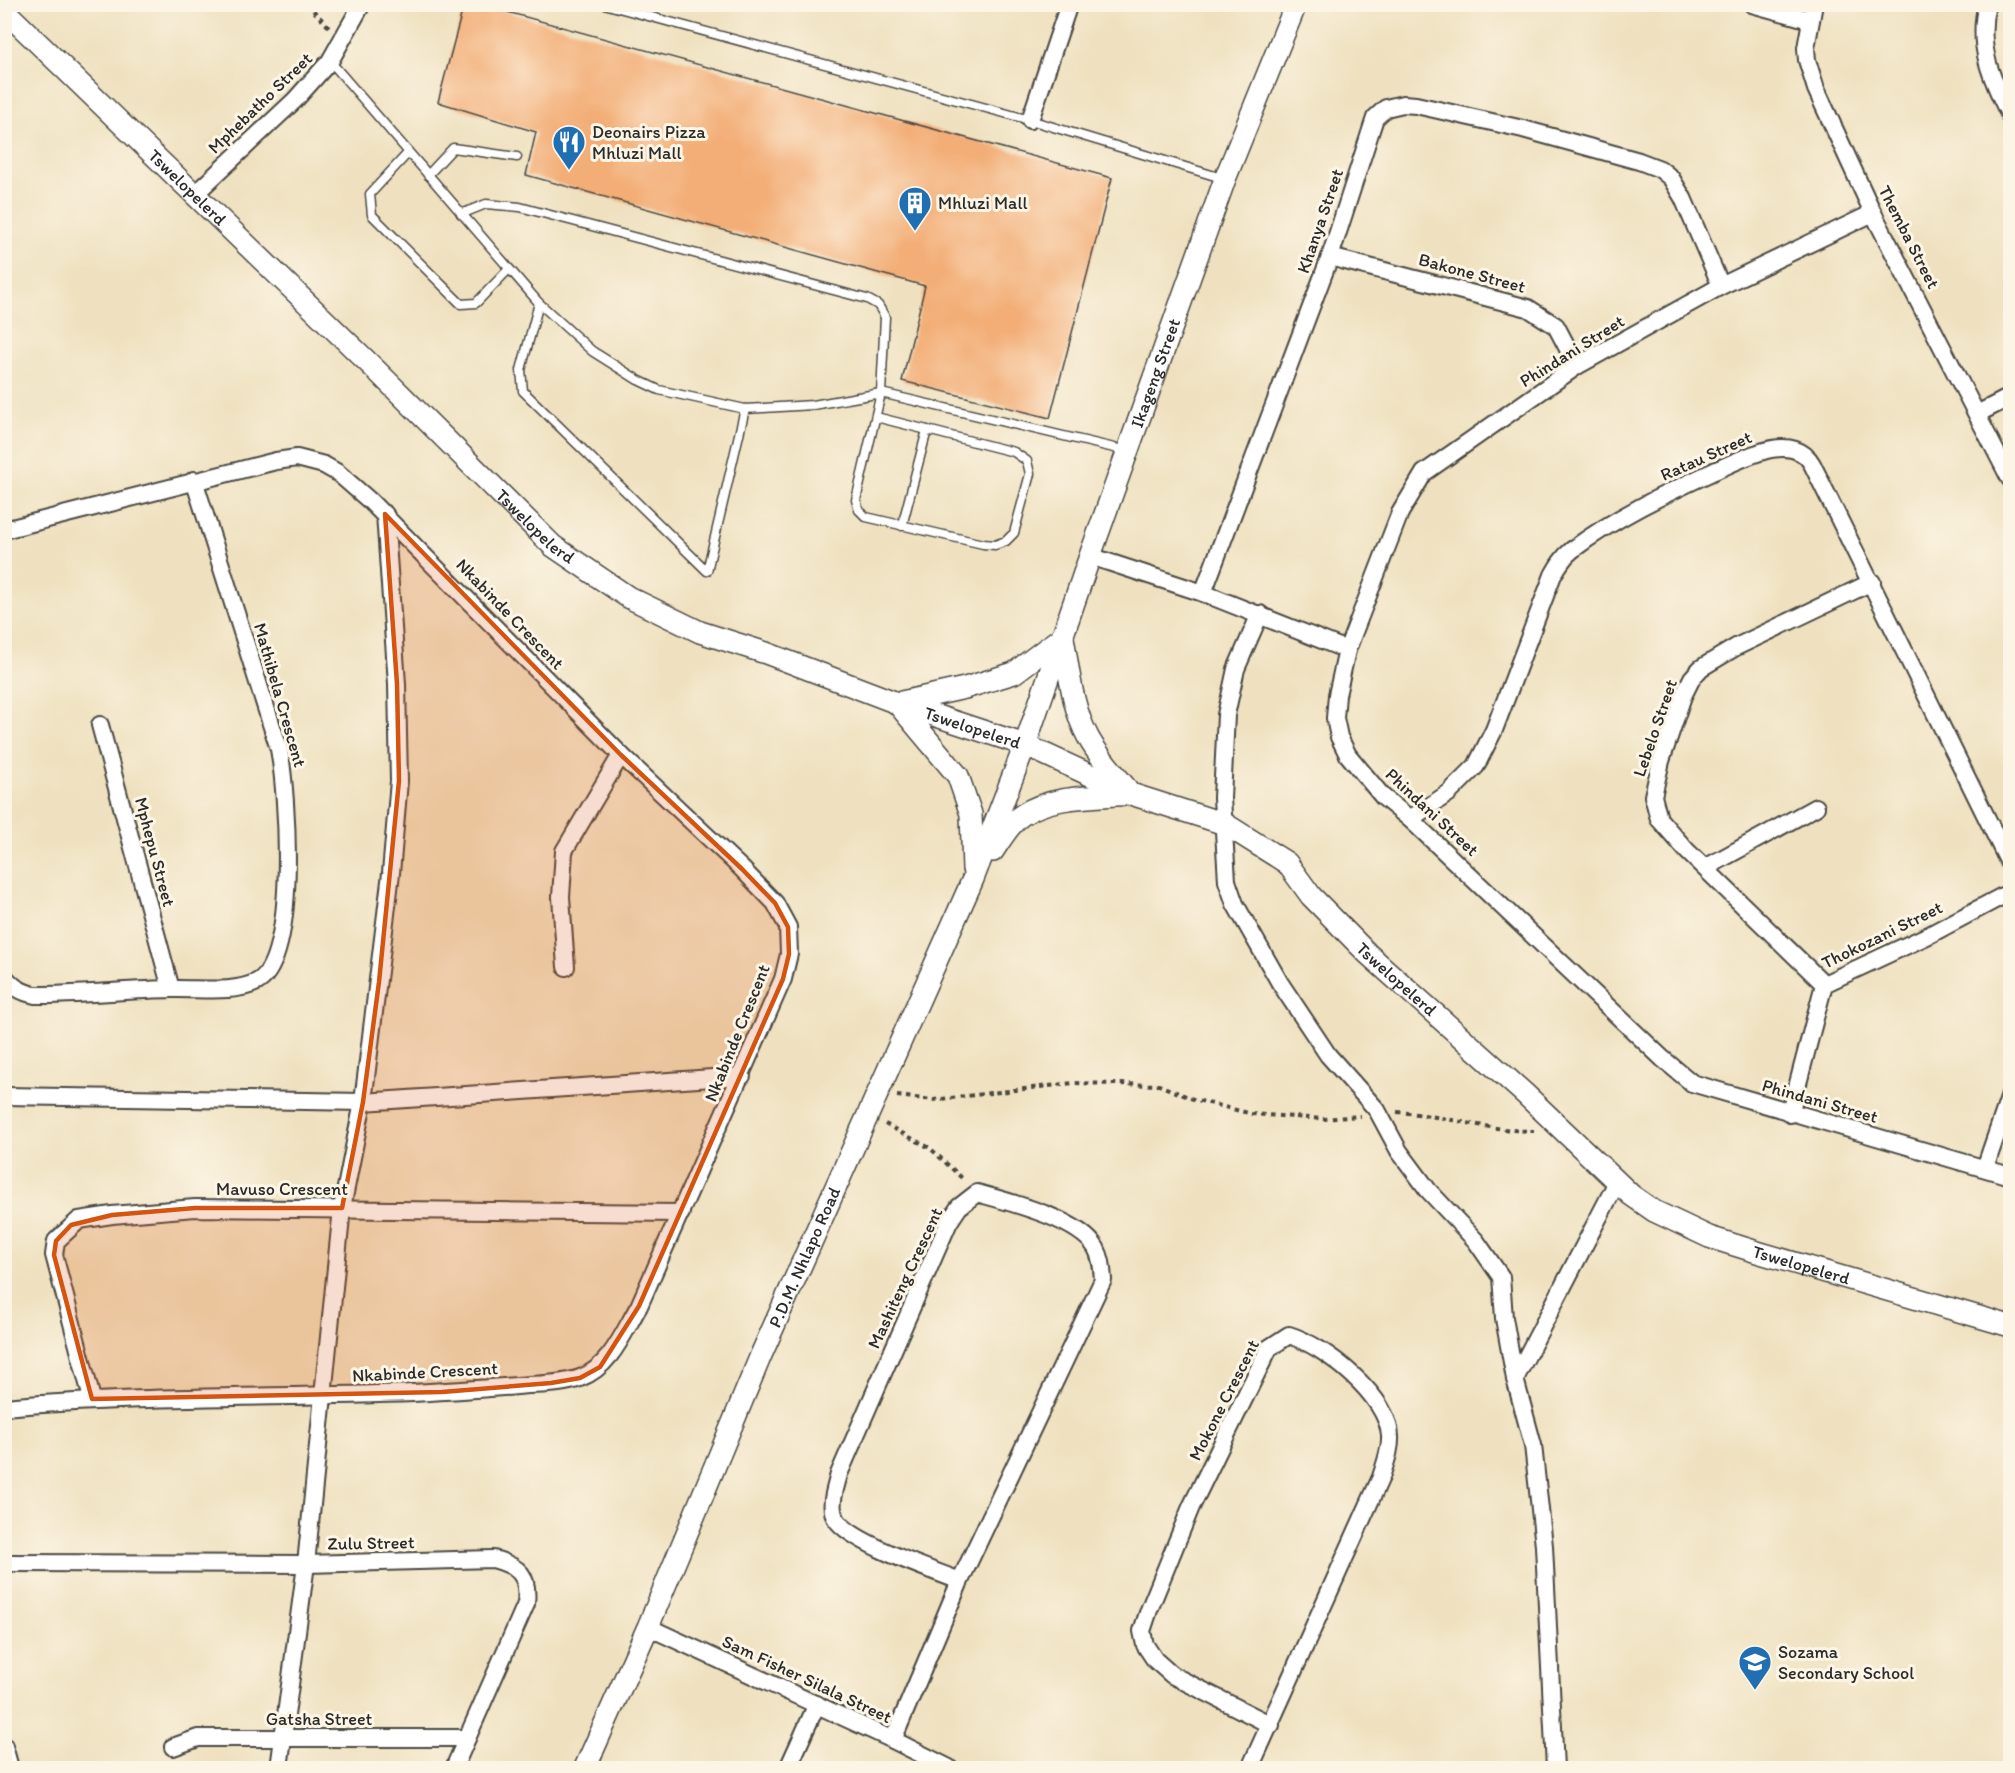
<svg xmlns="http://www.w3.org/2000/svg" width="2015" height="1773" viewBox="0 0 2015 1773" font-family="Itim,sans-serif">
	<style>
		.building { fill: #f3ad76 }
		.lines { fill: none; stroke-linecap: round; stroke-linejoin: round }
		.service-casing { stroke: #484641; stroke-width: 11 }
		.minor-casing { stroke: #484641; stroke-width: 20 }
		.tertiary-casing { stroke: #484641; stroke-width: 24 }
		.path { stroke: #484641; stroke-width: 4; stroke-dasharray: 4.5 4.5; stroke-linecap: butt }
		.service { stroke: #fff; stroke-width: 8 }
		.minor { stroke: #fff; stroke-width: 16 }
		.tertiary { stroke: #fff; stroke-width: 21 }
		.marked { fill: #d5540f; fill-opacity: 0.2; stroke: #d5540f; stroke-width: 4.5; stroke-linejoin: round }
		.labels { text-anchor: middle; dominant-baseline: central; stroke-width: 6; stroke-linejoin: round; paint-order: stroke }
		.street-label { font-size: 18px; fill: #2b2b2b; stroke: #fcf5e5 }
		.poi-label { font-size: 18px; fill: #2b2b2b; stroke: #fcf5e5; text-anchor: start }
	</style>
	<rect width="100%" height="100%" fill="#fcf5e5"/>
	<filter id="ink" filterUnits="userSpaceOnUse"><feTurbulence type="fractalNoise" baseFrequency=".0167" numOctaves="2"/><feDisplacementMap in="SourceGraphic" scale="12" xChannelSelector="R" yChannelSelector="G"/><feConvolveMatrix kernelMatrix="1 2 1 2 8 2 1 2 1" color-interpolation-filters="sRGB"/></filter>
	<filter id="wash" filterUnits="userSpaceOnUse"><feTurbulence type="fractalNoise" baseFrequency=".008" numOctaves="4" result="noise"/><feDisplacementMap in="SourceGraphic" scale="24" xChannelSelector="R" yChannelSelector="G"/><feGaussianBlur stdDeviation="1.35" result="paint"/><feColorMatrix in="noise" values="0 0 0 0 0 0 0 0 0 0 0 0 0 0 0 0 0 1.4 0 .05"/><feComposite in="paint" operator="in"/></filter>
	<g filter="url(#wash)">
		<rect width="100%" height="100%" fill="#efe1c0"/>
		<g id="blocks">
			<!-- building -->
			<polygon class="building" points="464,4 478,4 1112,178 1050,418 902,381 925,286 526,175 536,132 438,102"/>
		</g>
	</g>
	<g filter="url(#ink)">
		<use href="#blocks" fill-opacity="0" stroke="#484641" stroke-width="1.5"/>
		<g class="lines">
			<!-- service casing -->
			<g class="service-casing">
				<g id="service">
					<polyline points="604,4 1030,120 1225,179"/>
					<polyline points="330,61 539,303 592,351 638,380 659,390 745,409 813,405 881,393 1127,451"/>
					<polyline points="408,153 370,194 372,215 461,304 476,303 508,270"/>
					<polyline points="428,175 453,148 517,157"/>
					<polyline points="461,214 486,204 520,207 867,299 878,305 885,317 881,393 856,500 859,510 866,517 983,544 995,545 1006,541 1014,533 1030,474 1027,461 1014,452 876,417"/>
					<polyline points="539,303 521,370 523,391 707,571 745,409"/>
					<polyline points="902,526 927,430"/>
					<polyline points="2010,1480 2010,1498"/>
				</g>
			</g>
			<!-- minor casing -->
			<g class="minor-casing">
				<g id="minor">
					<polyline points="1752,4 1810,20"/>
					<polyline points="1814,4 1806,48 1807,60 1816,89 1873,213 2010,479"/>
					<path d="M1987 4C1976 46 1992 80 2010 116"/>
					<polyline points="1030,120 1069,4"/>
					<polyline points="195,194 295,100 330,61 362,4"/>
					<polyline points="1873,213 1721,286 1577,366 1424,473 1400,513 1347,650 1337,695 1335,718 1339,737 1348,755 1383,797 1410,819 1663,1059 1692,1083 2010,1176"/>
					<polyline points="1330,257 1528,308 1556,326 1577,366"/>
					<polyline points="1979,413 2010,397"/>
					<path d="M4 530 276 461 297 458 324 465 338 473 370 501 621 755 742 869 775 903 788 927 789 954 783 979 639 1306C624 1331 611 1367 580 1378 561 1385 538 1384 517 1386 482 1389 448 1391 413 1393 277 1398 140 1395 4 1407"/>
					<polyline points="1090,556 1203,593"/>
					<polyline points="1260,614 1236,669 1226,715 1222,798 1227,881 1235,904 1280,983 1328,1055 1377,1110 1399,1151 1428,1190 1476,1241 1501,1277 1504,1318 1515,1379 1533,1445 1544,1546 1555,1768"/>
					<polyline points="1347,650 1203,593 1330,257 1372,127 1375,118 1386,108 1403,104 1416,105 1523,129 1639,161 1660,169 1671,178 1683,198 1721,286"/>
					<polyline points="100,725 171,989"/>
					<path d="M1410 819 1449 793 1476 766 1494 730 1553 575C1558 566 1563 557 1572 550 1614 518 1665 494 1712 472 1731 464 1751 453 1772 449 1788 446 1804 449 1812 464L2010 865"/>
					<polyline points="1705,868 1816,807"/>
					<polyline points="566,967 561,897 564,851 621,755"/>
					<path d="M4 976C13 987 21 992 35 995 81 995 126 990 172 989 198 988 233 994 257 982 299 960 287 791 279 749L194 480"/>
					<polyline points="1824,984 1687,851 1659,819 1653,796 1661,761 1683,696 1692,678 1701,668 1736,647 1872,582"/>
					<polyline points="4,1096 363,1102 742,1076"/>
					<polyline points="1790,1114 1824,984 1929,935 2010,892"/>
					<polyline points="1985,1168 2010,1095"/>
					<polyline points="1515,1379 1617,1182"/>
					<polyline points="92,1399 54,1255 56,1241 79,1220 112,1215 195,1208 681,1213"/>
					<path d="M4 1563 306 1564 493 1559C520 1566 529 1576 526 1604L454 1768"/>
					<polyline points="648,1627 893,1740 949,1768"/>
					<path d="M893 1740 960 1581 1103 1280C1102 1269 1102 1259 1096 1248 1079 1219 1009 1202 977 1193L959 1207 949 1222 839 1474C836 1487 828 1507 836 1519 851 1543 932 1570 960 1581"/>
					<polyline points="4,1746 10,1768"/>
					<polyline points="173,1747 198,1738 467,1738"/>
					<polyline points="279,1768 306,1564 342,1208 363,1102 391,873 399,781 397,684 385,514"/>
					<polyline points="788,1768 817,1704"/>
					<path d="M1250 1768 1381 1477C1385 1464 1391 1449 1390 1436 1388 1396 1325 1346 1289 1335L1269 1348 1191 1507 1149 1610 1142 1631 1145 1645 1155 1660 1172 1675 1271 1725"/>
				</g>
			</g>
			<!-- tertiary casing -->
			<g class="tertiary-casing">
				<g id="tertiary">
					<path id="s1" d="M4 10 376 370 553 546 628 597 700 632 766 653 897 703 1025 745 1131 794 1225 824 1287 863 1311 896 1368 954 1525 1094 1631 1195 1654 1211 1709 1237 1757 1252 2010 1326"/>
					<path d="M1063 638C1069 670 1072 708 1088 737 1098 756 1113 772 1127 789"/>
					<path d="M993 851C1001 839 1010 823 1022 815 1051 795 1096 797 1130 794"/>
					<polyline points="973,869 971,814 958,776 897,703 965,688 1014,673 1063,636"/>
					<path id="s2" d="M585 1768 648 1627 761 1355 973 879 1025 745 1090 556 1225 179 1296 4"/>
				</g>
			</g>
			<!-- path -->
			<g class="path">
				<polyline points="307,4 330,28"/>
				<polyline points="897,1096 934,1100 1073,1083 1159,1085 1193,1099 1252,1114 1323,1119 1360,1116"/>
				<path d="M1397 1112C1443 1115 1488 1131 1534 1131"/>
				<polyline points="885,1124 930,1148 964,1180"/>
			</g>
			<!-- service -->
			<use href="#service" class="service"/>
			<!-- minor -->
			<use href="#minor" class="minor"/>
			<!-- tertiary -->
			<use href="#tertiary" class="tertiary"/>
		</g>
	</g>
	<!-- marked area -->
	<path class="marked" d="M385 514 621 755 742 869 775 903 788 927 789 954 783 979 639 1306 600 1367 580 1378 551 1383 442 1392 92 1399 54 1255 56 1241 71 1225 112 1215 195 1208H342L363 1102 379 982 399 781 397 684Z"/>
	<!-- icons -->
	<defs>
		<g id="restaurant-pin" transform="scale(1.725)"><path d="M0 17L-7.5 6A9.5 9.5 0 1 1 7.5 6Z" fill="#1f6fb2" stroke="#fcf5e5"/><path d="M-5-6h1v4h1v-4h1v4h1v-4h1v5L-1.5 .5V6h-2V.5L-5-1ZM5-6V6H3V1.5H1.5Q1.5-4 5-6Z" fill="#fff"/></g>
		<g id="building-pin" transform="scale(1.725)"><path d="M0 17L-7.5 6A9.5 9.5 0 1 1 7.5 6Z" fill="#1f6fb2" stroke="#fcf5e5"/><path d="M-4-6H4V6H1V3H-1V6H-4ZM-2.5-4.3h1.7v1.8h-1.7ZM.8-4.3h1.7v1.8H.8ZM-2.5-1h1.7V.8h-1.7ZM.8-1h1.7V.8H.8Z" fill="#fff"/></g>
		<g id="school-pin" transform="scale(1.725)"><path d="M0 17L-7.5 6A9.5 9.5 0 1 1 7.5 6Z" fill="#1f6fb2" stroke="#fcf5e5"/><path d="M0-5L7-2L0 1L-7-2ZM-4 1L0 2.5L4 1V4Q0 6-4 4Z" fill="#fff"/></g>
	</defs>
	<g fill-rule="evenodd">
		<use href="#restaurant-pin" x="569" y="142"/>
		<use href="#building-pin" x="915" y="203"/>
		<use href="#school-pin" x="1755" y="1662"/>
	</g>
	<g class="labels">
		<!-- street labels -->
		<g class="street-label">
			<text transform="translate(260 103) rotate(-44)">Mphebatho Street</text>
			<text stroke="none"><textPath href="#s1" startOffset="255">Tswelopelerd</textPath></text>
			<text transform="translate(1320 221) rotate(-71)">Khanya Street</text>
			<text transform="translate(1909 237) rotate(63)">Themba Street</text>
			<text transform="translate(1472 273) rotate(15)">Bakone Street</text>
			<text transform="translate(1572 351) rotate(-32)">Phindani Street</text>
			<text stroke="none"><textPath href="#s2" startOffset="1508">Ikageng Street</textPath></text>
			<text transform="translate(1706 456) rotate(-24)">Ratau Street</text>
			<text stroke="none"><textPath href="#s1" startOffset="741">Tswelopelerd</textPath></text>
			<text transform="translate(510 614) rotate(46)">Nkabinde Crescent</text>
			<text transform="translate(280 695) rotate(74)">Mathibela Crescent</text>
			<text stroke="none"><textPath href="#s1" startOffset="1227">Tswelopelerd</textPath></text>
			<text transform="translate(1655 728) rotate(-71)">Lebelo Street</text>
			<text transform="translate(1432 812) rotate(43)">Phindani Street</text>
			<text transform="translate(155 852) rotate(75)">Mphepu Street</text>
			<text transform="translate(1882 935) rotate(-26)">Thokozani Street</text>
			<text stroke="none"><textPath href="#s1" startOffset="1731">Tswelopelerd</textPath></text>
			<text transform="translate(737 1033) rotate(-68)">Nkabinde Crescent</text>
			<text transform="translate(1820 1101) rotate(16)">Phindani Street</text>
			<text x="282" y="1189">Mavuso Crescent</text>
			<text stroke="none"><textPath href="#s2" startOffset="556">P.D.M. Nhlapo Road</textPath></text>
			<text stroke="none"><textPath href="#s1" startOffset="2235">Tswelopelerd</textPath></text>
			<text transform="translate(905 1278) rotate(-65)">Mashiteng Crescent</text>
			<text transform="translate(425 1372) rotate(-3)">Nkabinde Crescent</text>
			<text transform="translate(1224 1400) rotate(-63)">Mokone Crescent</text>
			<text transform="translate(371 1543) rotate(-1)">Zulu Street</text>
			<text transform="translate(807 1679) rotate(25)">Sam Fisher Silala Street</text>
			<text x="319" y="1719">Gatsha Street</text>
		</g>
		<!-- poi labels -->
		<g class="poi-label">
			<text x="592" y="132">Deonairs Pizza<tspan x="592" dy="21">Mhluzi Mall</tspan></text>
			<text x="938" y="203">Mhluzi Mall</text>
			<text x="1778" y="1652">Sozama<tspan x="1778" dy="21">Secondary School</tspan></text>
		</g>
	</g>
	<!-- margin -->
	<rect width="2015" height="1773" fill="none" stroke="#fcf5e5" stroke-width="24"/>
</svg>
